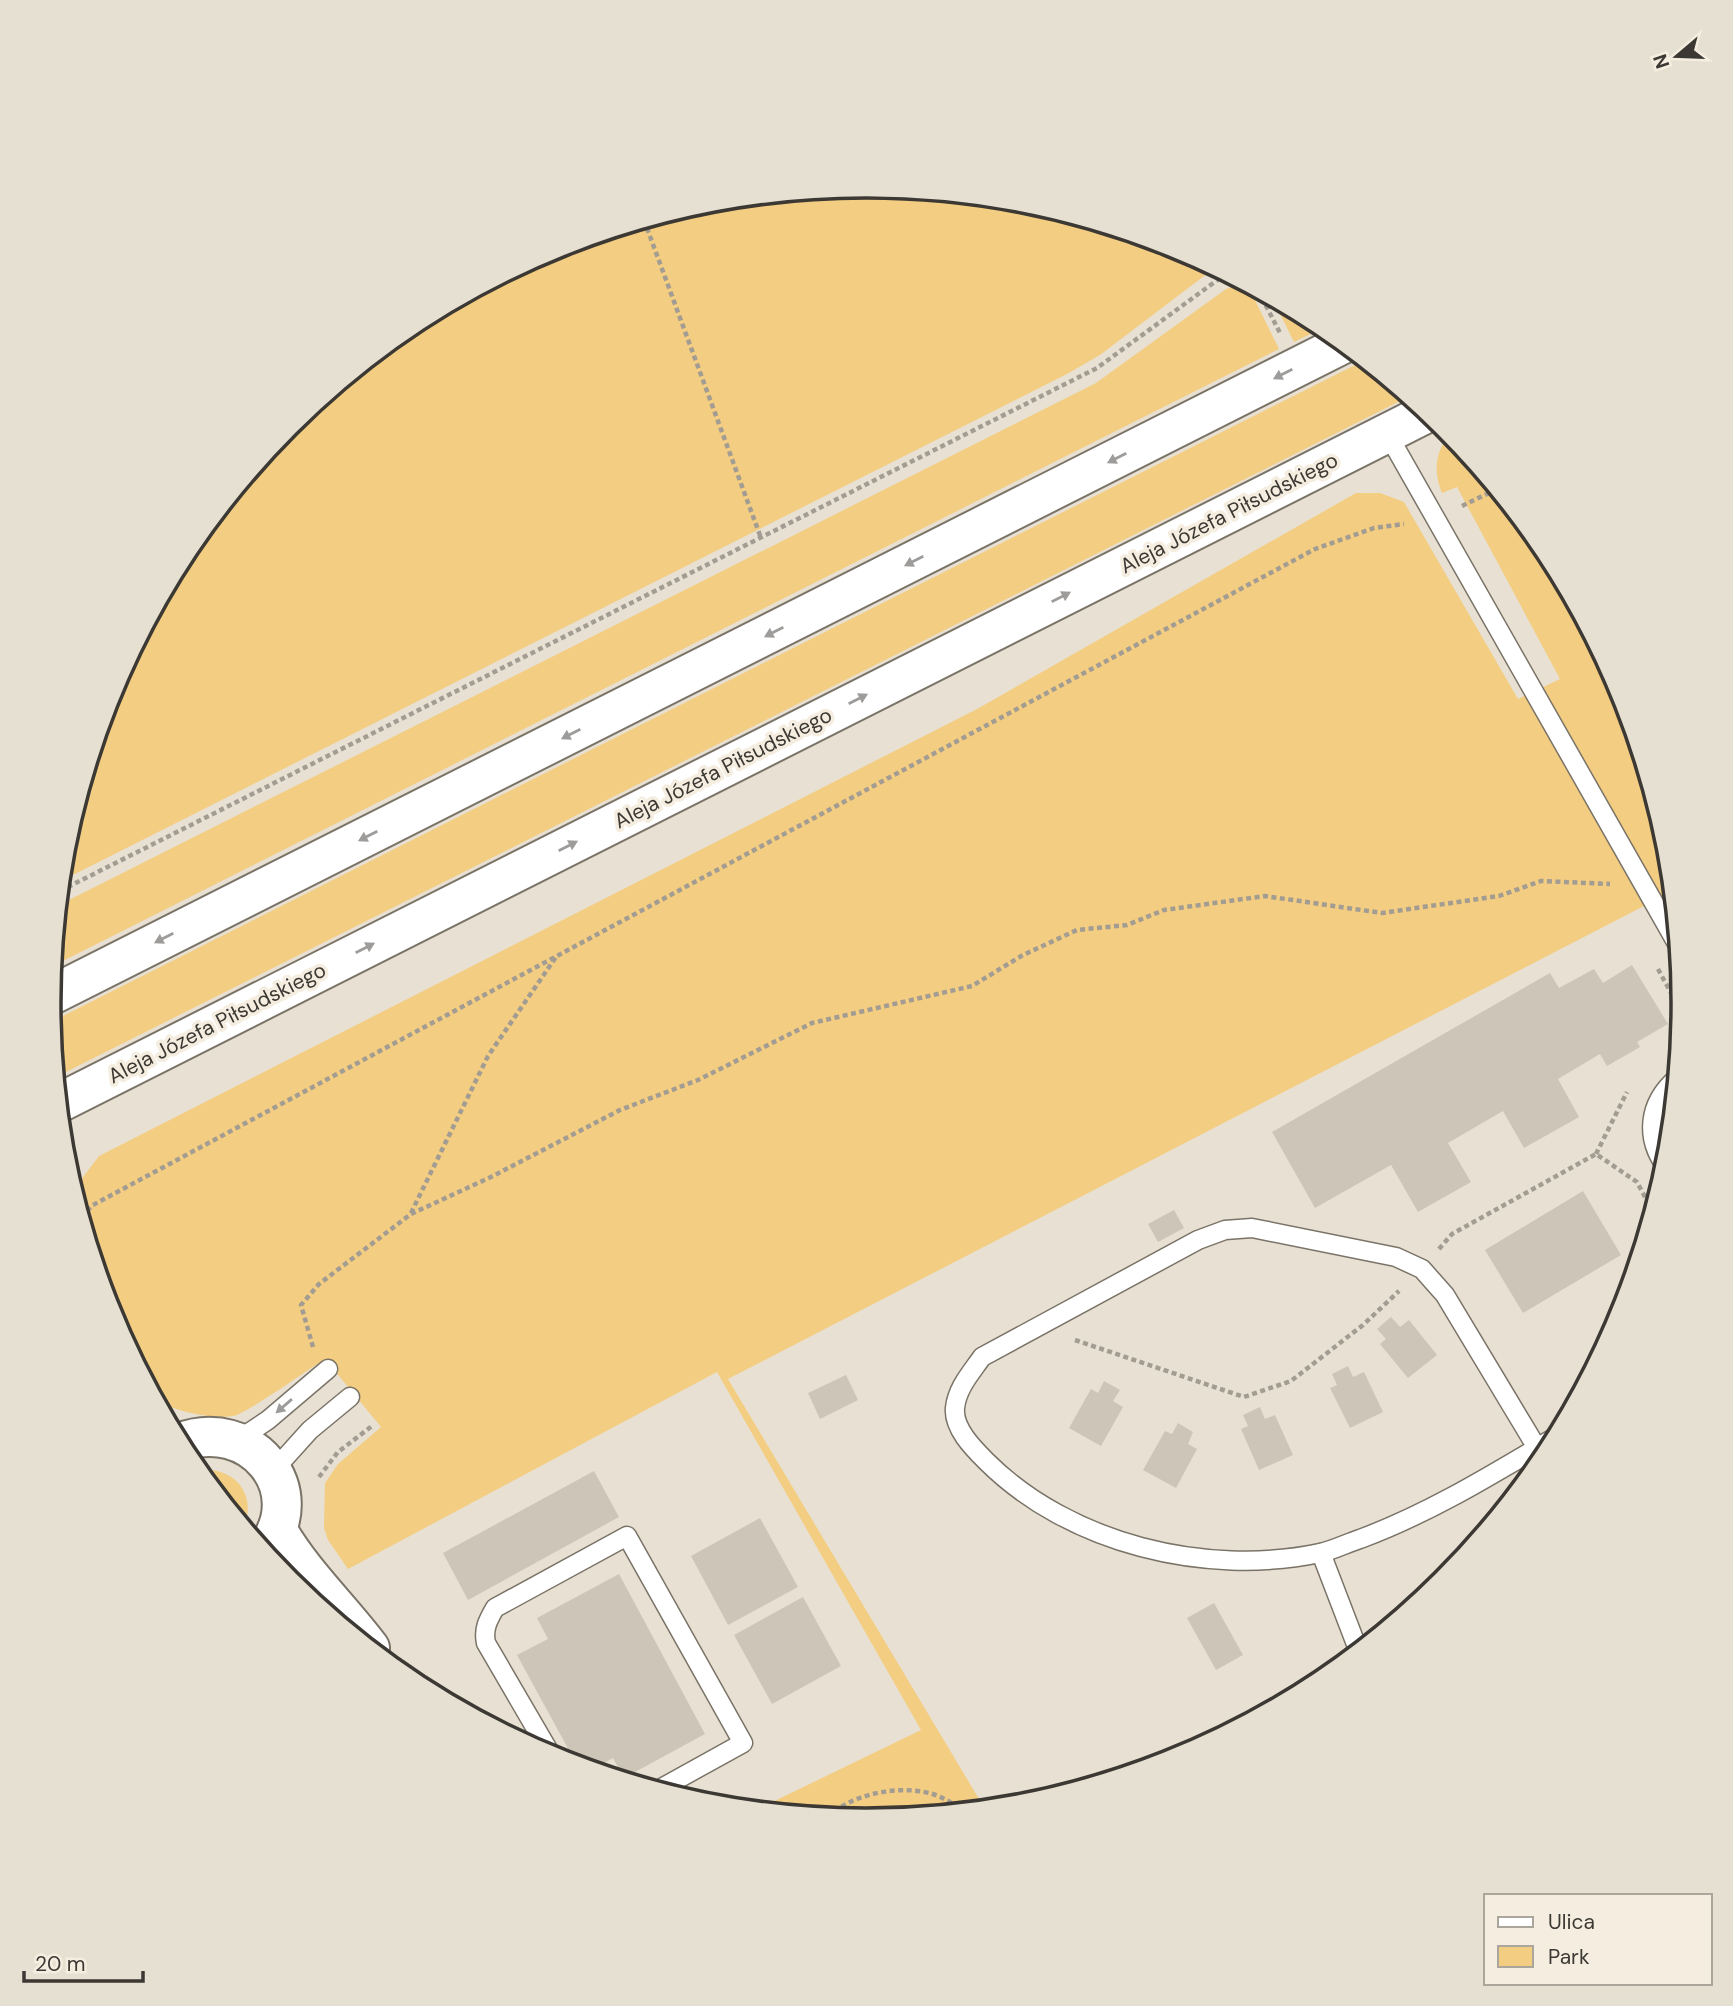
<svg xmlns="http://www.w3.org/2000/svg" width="1733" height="2006" viewBox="0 0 1733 2006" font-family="'DM Sans',sans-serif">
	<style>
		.green { fill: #f3cd81 }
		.building { fill: #cdc6b8 }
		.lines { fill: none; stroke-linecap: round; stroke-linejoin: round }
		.lane-casing { stroke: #7a7367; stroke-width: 21 }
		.secondary-casing { stroke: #7a7367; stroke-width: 42 }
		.primary-casing { stroke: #7a7367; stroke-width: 42 }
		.path { stroke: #a29c92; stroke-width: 4.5; stroke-dasharray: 5 3.5; stroke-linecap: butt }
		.lane { stroke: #fff; stroke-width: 18 }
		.secondary { stroke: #fff; stroke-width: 38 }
		.primary { stroke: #fff; stroke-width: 38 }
		.oneway { fill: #9e9c9a }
		.labels { text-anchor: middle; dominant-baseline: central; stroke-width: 7; stroke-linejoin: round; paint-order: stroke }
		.street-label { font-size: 21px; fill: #3c3934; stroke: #f5eee0 }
		.rim { fill: none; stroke: #3c3934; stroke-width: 3.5 }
	</style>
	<rect width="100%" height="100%" fill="#e8e1d3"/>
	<!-- green -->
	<g class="green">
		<polygon points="867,186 1026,201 1180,248 1216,267 1100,355 1067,374 61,881 65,843 111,690 187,548 289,425 413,323 554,248 707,201"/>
		<polygon points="1243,283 1253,296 1279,349 53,966 59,905 1096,383 1226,289"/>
		<polygon points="1272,298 1321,323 1325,327 1294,342"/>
		<polygon points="1365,360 1410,396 56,1077 51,1022"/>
		<path d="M1451 433 1546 549 1622 691 1668 844 1673 891 728 1379 985 1809 866 1820 756 1810 921 1730 717 1372 348 1569 328 1540 324 1528 325 1483 338 1464 381 1427 325 1359C309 1369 246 1414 233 1416 217 1419 174 1413 162 1401 114 1352 94 1259 75 1195L80 1181 99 1156 977 709 1356 493H1380L1404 502 1518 699 1560 679 1457 487 1442 493C1433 471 1435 451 1451 433Z"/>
		<path d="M212 1470C241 1474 255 1500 244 1526L199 1472Z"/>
	</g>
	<!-- building -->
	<g class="building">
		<polygon points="1632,965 1668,1024 1637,1042 1640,1047 1607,1066 1600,1054 1558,1079 1579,1117 1524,1148 1503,1111 1448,1143 1471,1182 1418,1212 1391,1165 1315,1208 1272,1132 1550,973 1559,988 1594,969 1603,983"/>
		<polygon points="1583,1191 1621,1255 1523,1313 1485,1250"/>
		<polygon points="1174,1210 1184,1228 1158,1242 1148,1224"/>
		<polygon points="1391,1317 1400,1327 1409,1320 1437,1355 1408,1378 1380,1344 1386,1339 1377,1329"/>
		<polygon points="1348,1366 1353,1377 1364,1372 1383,1412 1350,1428 1330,1388 1337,1385 1332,1374"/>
		<polygon points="846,1375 858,1400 820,1419 808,1393"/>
		<polygon points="1104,1381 1120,1390 1113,1401 1123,1407 1101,1446 1069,1428 1091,1389 1098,1393"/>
		<polygon points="1260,1407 1265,1419 1275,1415 1293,1455 1259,1470 1241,1429 1248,1426 1243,1415"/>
		<polygon points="1178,1423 1193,1432 1188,1444 1197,1449 1176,1488 1143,1470 1165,1431 1172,1434"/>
		<polygon points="594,1471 619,1517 468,1600 443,1553"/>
		<polygon points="760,1518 798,1587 728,1625 691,1556"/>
		<polygon points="619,1574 705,1734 624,1778 613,1758 592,1770 577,1765 517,1655 548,1639 537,1618"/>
		<polygon points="803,1597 841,1666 772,1704 734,1635"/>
		<polygon points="1214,1603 1243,1655 1216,1670 1187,1618"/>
	</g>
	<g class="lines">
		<!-- lane casing -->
		<g class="lane-casing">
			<g id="lane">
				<polyline points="1387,433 1679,947"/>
				<path d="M1667 1168C1644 1138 1648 1103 1677 1078"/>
				<polyline points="238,1440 268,1420 328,1369"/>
				<path d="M1537 1448 1445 1295 1422 1269 1396 1257 1252 1228 1225 1230 1198 1240 982 1357C971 1373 957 1388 955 1408 953 1428 973 1448 986 1461 1069 1544 1206 1577 1320 1553 1334 1550 1347 1543 1360 1539 1430 1513 1493 1474 1557 1436"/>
				<polyline points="273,1471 310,1430 350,1397"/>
				<polyline points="1321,1553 1359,1652"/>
				<path d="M553 1758 486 1643C483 1629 488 1620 495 1608L627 1536 743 1743 658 1790"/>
			</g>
		</g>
		<!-- secondary casing -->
		<g class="secondary-casing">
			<g id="secondary">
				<path d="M179 1443C250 1415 314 1490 264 1551"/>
				<path d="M277 1529C302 1573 340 1608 370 1648"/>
			</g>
		</g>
		<!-- primary casing -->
		<g class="primary-casing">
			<g id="primary">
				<polyline points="50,996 1345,343"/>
				<polyline points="59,1103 1429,412"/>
				<polyline points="179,1442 180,1443"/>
			</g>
		</g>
		<!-- path -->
		<g class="path">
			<polyline points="644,220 761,538"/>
			<polyline points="1258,290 1280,333"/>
			<polyline points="1462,506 1497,489"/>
			<polyline points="60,891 1097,368 1227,273"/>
			<polyline points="1658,969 1683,1015"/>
			<polyline points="1674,1050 1680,1041"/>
			<polyline points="1596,1154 1627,1092"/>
			<polyline points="411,1213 488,1056 556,957"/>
			<polyline points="81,1217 93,1205 1315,549 1374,528 1404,524"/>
			<polyline points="1439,1249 1452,1234 1596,1154 1637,1182 1653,1212"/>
			<polyline points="1075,1340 1244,1397 1291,1381 1363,1325 1399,1291"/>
			<polyline points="313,1347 301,1305 319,1284 411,1214 491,1177 620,1110 698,1080 812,1023 972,986 1023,955 1077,930 1127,925 1164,910 1265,896 1382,913 1499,896 1541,881 1610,884"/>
			<polyline points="319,1477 338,1452 372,1426"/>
			<polyline points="405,1667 419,1686"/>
			<path d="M828 1817C852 1794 897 1785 929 1793 942 1796 953 1804 964 1811"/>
		</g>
		<!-- lane -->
		<use href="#lane" class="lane"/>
		<!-- secondary -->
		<use href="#secondary" class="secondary"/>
		<!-- primary -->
		<use href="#primary" class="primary"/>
	</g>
	<!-- one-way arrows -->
	<defs><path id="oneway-solid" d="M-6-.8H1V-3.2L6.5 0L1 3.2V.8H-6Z" transform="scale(1.75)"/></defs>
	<g class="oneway">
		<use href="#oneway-solid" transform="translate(1283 374) rotate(153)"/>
		<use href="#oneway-solid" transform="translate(1117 458) rotate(153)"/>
		<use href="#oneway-solid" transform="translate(914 561) rotate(153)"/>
		<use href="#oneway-solid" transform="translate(1061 597) rotate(-27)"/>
		<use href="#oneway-solid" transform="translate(774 632) rotate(153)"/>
		<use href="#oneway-solid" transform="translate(858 699) rotate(-27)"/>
		<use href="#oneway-solid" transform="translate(571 734) rotate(153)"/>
		<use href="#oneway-solid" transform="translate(368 836) rotate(153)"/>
		<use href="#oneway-solid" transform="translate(568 846) rotate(-27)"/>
		<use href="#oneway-solid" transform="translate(164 938) rotate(153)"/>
		<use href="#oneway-solid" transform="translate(365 948) rotate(-27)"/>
		<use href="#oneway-solid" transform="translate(284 1406) rotate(139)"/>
	</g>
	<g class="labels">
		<!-- street labels -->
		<g class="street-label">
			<text transform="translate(1229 513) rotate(-27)">Aleja Józefa Piłsudskiego</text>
			<text transform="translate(723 768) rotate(-27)">Aleja Józefa Piłsudskiego</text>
			<text transform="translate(217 1023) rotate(-27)">Aleja Józefa Piłsudskiego</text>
		</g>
	</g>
	<!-- crop -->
	<path d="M0 0H1733V2006H0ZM61 1003a805 805 0 1 1 1610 0a805 805 0 1 1-1610 0Z" fill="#e6e0d2" fill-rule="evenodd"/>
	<path class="rim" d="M61 1003a805 805 0 1 1 1610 0a805 805 0 1 1-1610 0Z"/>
	<!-- legend -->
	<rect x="1484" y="1894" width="228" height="91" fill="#f5eee0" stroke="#aba69b" stroke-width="2"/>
	<rect x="1498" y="1917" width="35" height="10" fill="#ffffff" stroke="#aba69b" stroke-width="2"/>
	<text x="1548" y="1929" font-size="21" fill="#3c3934">Ulica</text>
	<rect x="1498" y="1946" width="35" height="21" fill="#f3cd81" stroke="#aba69b" stroke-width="2"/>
	<text x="1548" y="1964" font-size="21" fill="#3c3934">Park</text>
	<!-- north arrow -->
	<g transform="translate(1677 56) rotate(251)" stroke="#f5eee0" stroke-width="5" paint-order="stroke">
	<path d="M0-5L12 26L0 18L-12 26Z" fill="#3c3934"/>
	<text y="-10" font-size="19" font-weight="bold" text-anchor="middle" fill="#3c3934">N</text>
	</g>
	<!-- scale -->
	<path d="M24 1971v10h119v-10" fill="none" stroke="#3c3934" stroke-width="3.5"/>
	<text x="35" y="1971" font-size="21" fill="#3c3934" stroke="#f5eee0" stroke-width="5" paint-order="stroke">20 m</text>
</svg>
